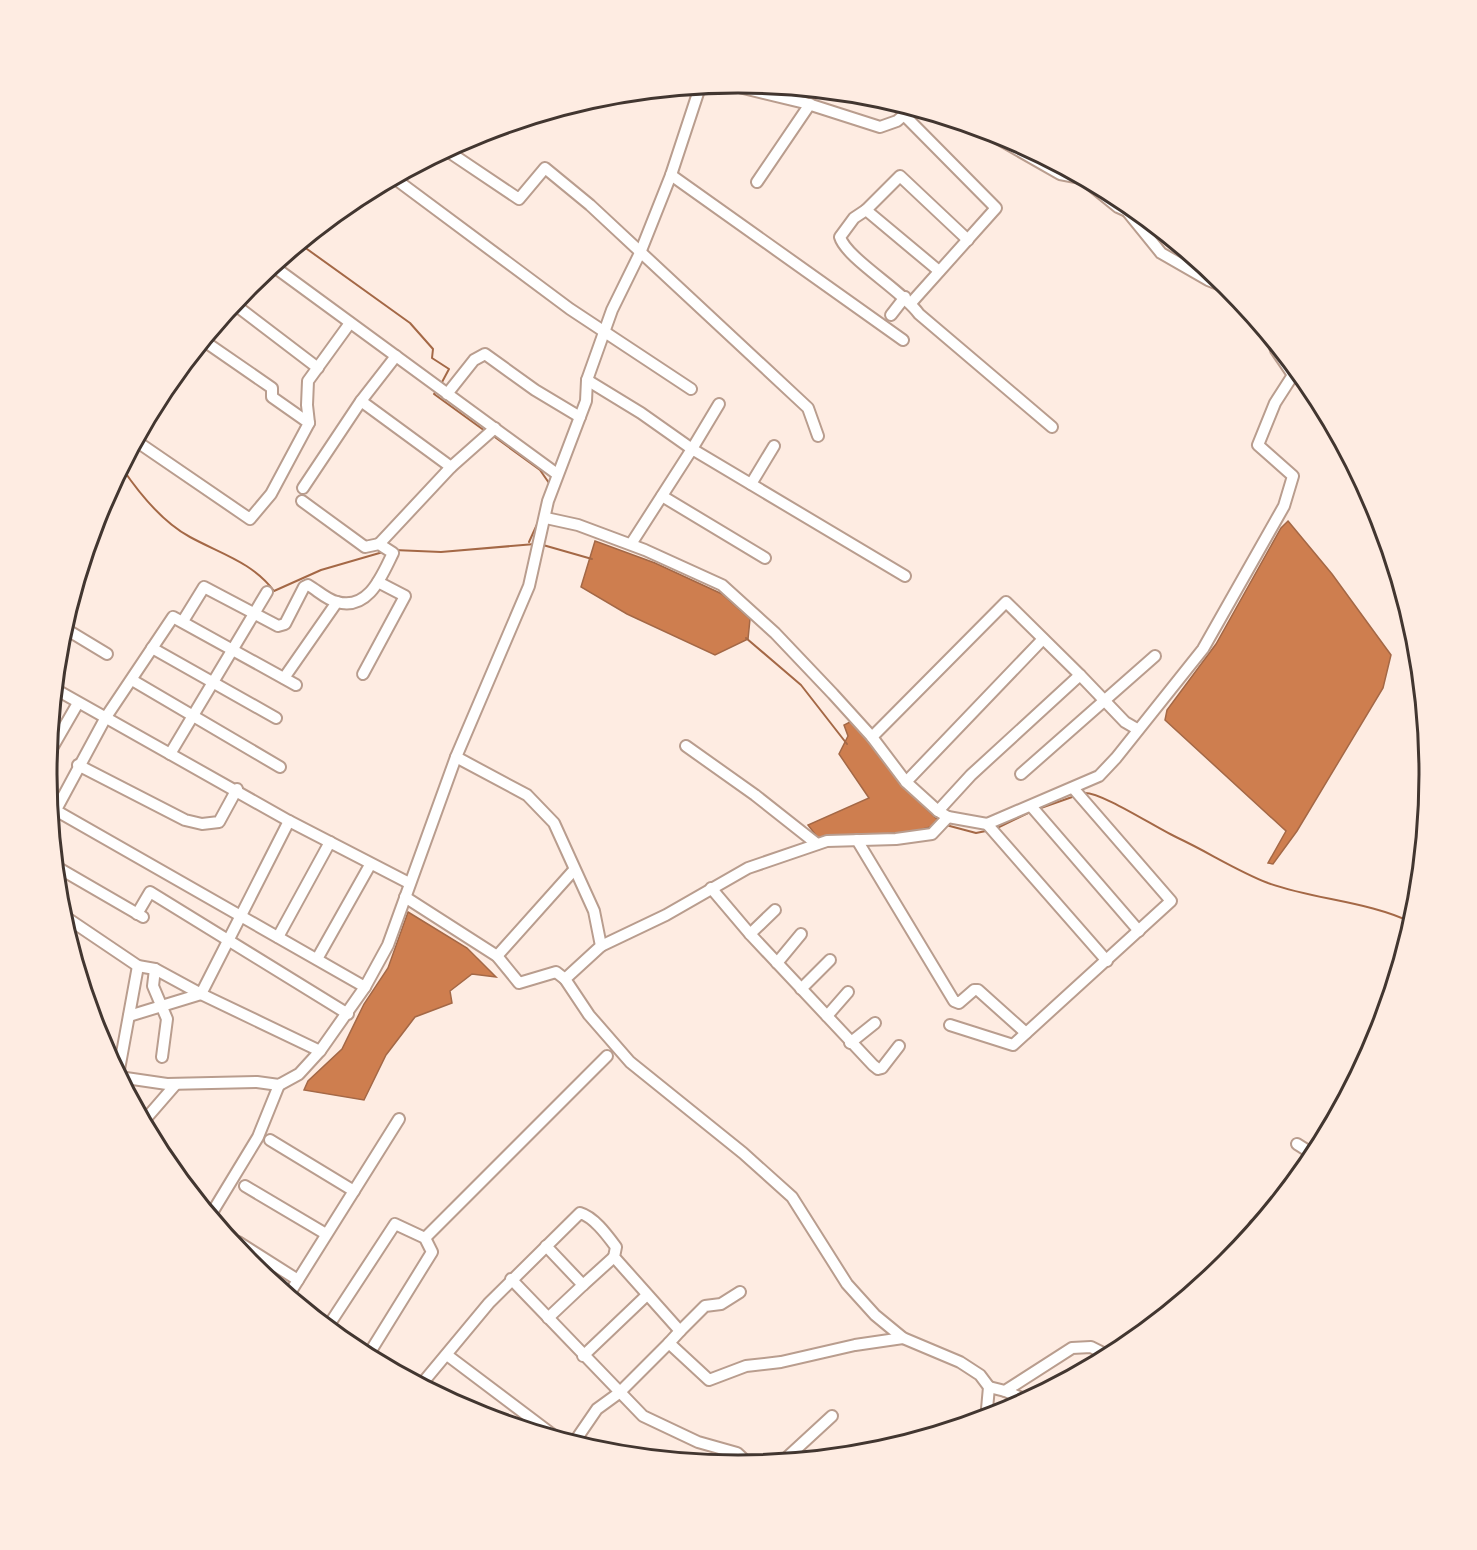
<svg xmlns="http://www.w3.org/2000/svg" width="1477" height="1550" viewBox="0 0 1477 1550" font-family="'IBM Plex Serif',serif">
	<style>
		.water { fill: #ce7e4f; stroke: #a46846; stroke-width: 1.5 }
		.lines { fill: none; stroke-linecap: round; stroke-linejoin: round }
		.stream { stroke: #a46846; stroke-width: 2 }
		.minor-casing { stroke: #b99d8e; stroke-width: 14 }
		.minor { stroke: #fff; stroke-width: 10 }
		.rim { fill: none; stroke: #423630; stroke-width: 3 }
	</style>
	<rect width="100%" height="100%" fill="#feece2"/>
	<!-- water -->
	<g class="water">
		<polygon points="1288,521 1332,574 1391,655 1383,688 1297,831 1273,864 1268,863 1286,831 1165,720 1167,710 1216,644 1281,528"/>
		<polygon points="595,541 655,563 722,594 750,619 748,639 715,655 627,614 581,587"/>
		<polygon points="852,721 915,798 938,820 934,826 911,832 818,838 808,825 869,798 839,754 848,736 844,725"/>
		<polygon points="408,912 467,948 496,977 472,974 450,991 452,1003 415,1017 386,1055 364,1100 304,1090 308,1081 342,1049 364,1004 388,968"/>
	</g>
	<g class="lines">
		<!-- stream -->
		<g class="stream">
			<polyline points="300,244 410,323 433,349 432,358 449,369 441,384"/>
			<polyline points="436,391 434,394 485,431"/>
			<polyline points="492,435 540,470 549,483"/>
			<path d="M122 468C139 493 162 522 190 537 221 554 252 562 274 591L321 570 383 552"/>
			<polyline points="529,542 539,520"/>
			<polyline points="543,545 592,559"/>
			<polyline points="394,550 441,552 535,544"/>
			<polyline points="746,638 801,685 847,744"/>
			<path d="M1084 793C1102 792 1156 828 1178 838 1208 852 1237 871 1268 883 1315 900 1368 901 1413 923"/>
			<polyline points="1038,809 1075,796"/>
			<polyline points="946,825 976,833 986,831"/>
			<polyline points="995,829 1030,812"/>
		</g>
		<!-- minor casing -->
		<g class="minor-casing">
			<g id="minor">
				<polyline points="727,84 805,103 880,127 897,121 912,108"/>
				<polyline points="904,115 996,208 911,303"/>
				<polyline points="983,130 1060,174 1081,178"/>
				<polyline points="446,150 519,199 545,168 590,205 808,408 818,436"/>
				<polyline points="671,175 903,340"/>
				<polyline points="1081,177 1118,207 1127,211"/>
				<polyline points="394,178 570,309 691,389"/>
				<polyline points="757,182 810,104"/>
				<polyline points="1126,202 1127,211 1161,253 1208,280 1231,289"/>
				<polyline points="866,210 900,176 968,240"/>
				<polyline points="273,266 557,474"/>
				<path d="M939 271 866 210 854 218 840 237C846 258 903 291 919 314L1052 427"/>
				<polyline points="234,304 318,368"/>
				<polyline points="891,315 905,297"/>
				<polyline points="587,380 641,413 692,449 719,404"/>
				<polyline points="447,394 474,360 485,354 535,390 580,417"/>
				<polyline points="361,401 396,356"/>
				<polyline points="309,423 307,405 308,381 350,323"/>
				<polyline points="136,441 250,519 271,494 309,423 272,397 272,388 204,341"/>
				<polyline points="751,484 774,446"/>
				<polyline points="303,488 361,401 451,467 495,428"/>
				<polyline points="662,496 765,558"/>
				<polyline points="546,518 578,525 645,550 722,585 775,633 833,694 872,737 906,782 938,811 948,817 987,824 1099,776 1116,758 1203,649 1284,506 1293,476 1258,445 1275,403 1293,375 1276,350 1273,341"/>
				<polyline points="379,544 451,467"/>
				<polyline points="631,544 692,449 905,576"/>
				<path d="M183 621 204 587 278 626 285 624 304 587 308 585C317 590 327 600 337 602 369 611 382 575 393 553L379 544 365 547 302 501"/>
				<polyline points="64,628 107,654"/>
				<polyline points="152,648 276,718"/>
				<polyline points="363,674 405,596 378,582"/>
				<polyline points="284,678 337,602"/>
				<polyline points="132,680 280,767"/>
				<polyline points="55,689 289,821 409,883"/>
				<polyline points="872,737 1006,602 1080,675"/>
				<polyline points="686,746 755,795 817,844"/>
				<polyline points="170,754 267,592"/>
				<polyline points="48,755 78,703"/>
				<polyline points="456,757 527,795 554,823 594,911 601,946 565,979 589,1015 630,1062 743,1153 792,1197 847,1284 875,1315 903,1338 960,1362 980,1375 989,1387 986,1420"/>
				<polyline points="78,765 185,820 202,824 219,822 237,789"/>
				<polyline points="1021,774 1155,656"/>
				<polyline points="906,782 1043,639"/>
				<polyline points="1031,806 1139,931"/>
				<polyline points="55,810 365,987"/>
				<polyline points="938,811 971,775 1080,675 1125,722 1137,729"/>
				<polyline points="51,819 106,717 173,617 296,685"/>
				<polyline points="987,824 1107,961"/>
				<polyline points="857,840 954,1001 959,1003 974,990 978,990 1026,1033"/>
				<polyline points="55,866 143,917"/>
				<polyline points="711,888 750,934 873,1065 878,1069 882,1068 899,1046"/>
				<polyline points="405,897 497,956 519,983 556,972 565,979"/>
				<polyline points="61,914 138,966 155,969 201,994 320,1051"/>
				<polyline points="137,914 150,892 348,1014"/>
				<polyline points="750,934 775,910"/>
				<polyline points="278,937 330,842"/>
				<polyline points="601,946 666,915 748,868 827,841 896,839 932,834 948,817"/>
				<polyline points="497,956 574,870"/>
				<polyline points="317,959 370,865"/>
				<polyline points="777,963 801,934"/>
				<polyline points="155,969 153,986 167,1019 162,1057"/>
				<polyline points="801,989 830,960"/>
				<polyline points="129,1016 201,994 289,821"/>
				<polyline points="827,1016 848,992"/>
				<polyline points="950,1025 1013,1045 1171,901 1073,788"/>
				<polyline points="850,1043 875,1023"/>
				<polyline points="118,1075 138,966"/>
				<polyline points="119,1077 167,1084 257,1082 279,1085 299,1074 320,1051 365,987 388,945 456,757 529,586 548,501 586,401 587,380 612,310 640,253 671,175 700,87"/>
				<polyline points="143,1122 176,1084"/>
				<polyline points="270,1140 354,1191"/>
				<polyline points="1297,1144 1316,1156"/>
				<polyline points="245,1186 326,1234"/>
				<polyline points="210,1216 258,1137 279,1085"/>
				<polyline points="1255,1225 1258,1227"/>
				<polyline points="425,1238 607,1056"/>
				<polyline points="238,1242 298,1280"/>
				<polyline points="546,1246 583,1285 614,1257"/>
				<polyline points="511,1279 643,1416 698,1442 737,1453 751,1466"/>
				<polyline points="288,1296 399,1119"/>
				<polyline points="548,1318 583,1285"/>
				<polyline points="327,1328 395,1224 425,1238 432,1252 367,1357"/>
				<polyline points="680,1331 705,1306 721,1304 740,1292"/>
				<polyline points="447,1355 561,1441"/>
				<polyline points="583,1356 647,1295"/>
				<path d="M420 1386 489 1303 580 1213C594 1217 607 1235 616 1247L614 1257 680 1331 669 1343"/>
				<polyline points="989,1387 1005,1391 1072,1348 1091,1347 1111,1357"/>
				<polyline points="1005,1391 1029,1401"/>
				<polyline points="573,1444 597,1409 619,1393 669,1343 709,1380 746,1366 781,1362 855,1345 903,1338"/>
				<polyline points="781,1463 832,1416"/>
			</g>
		</g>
		<!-- minor -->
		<use href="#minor" class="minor"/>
	</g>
	<!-- crop -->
	<path d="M0 0H1477V1550H0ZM57 774a681 681 0 1 1 1362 0a681 681 0 1 1-1362 0Z" fill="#feece2" fill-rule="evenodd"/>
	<path class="rim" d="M57 774a681 681 0 1 1 1362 0a681 681 0 1 1-1362 0Z"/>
</svg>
